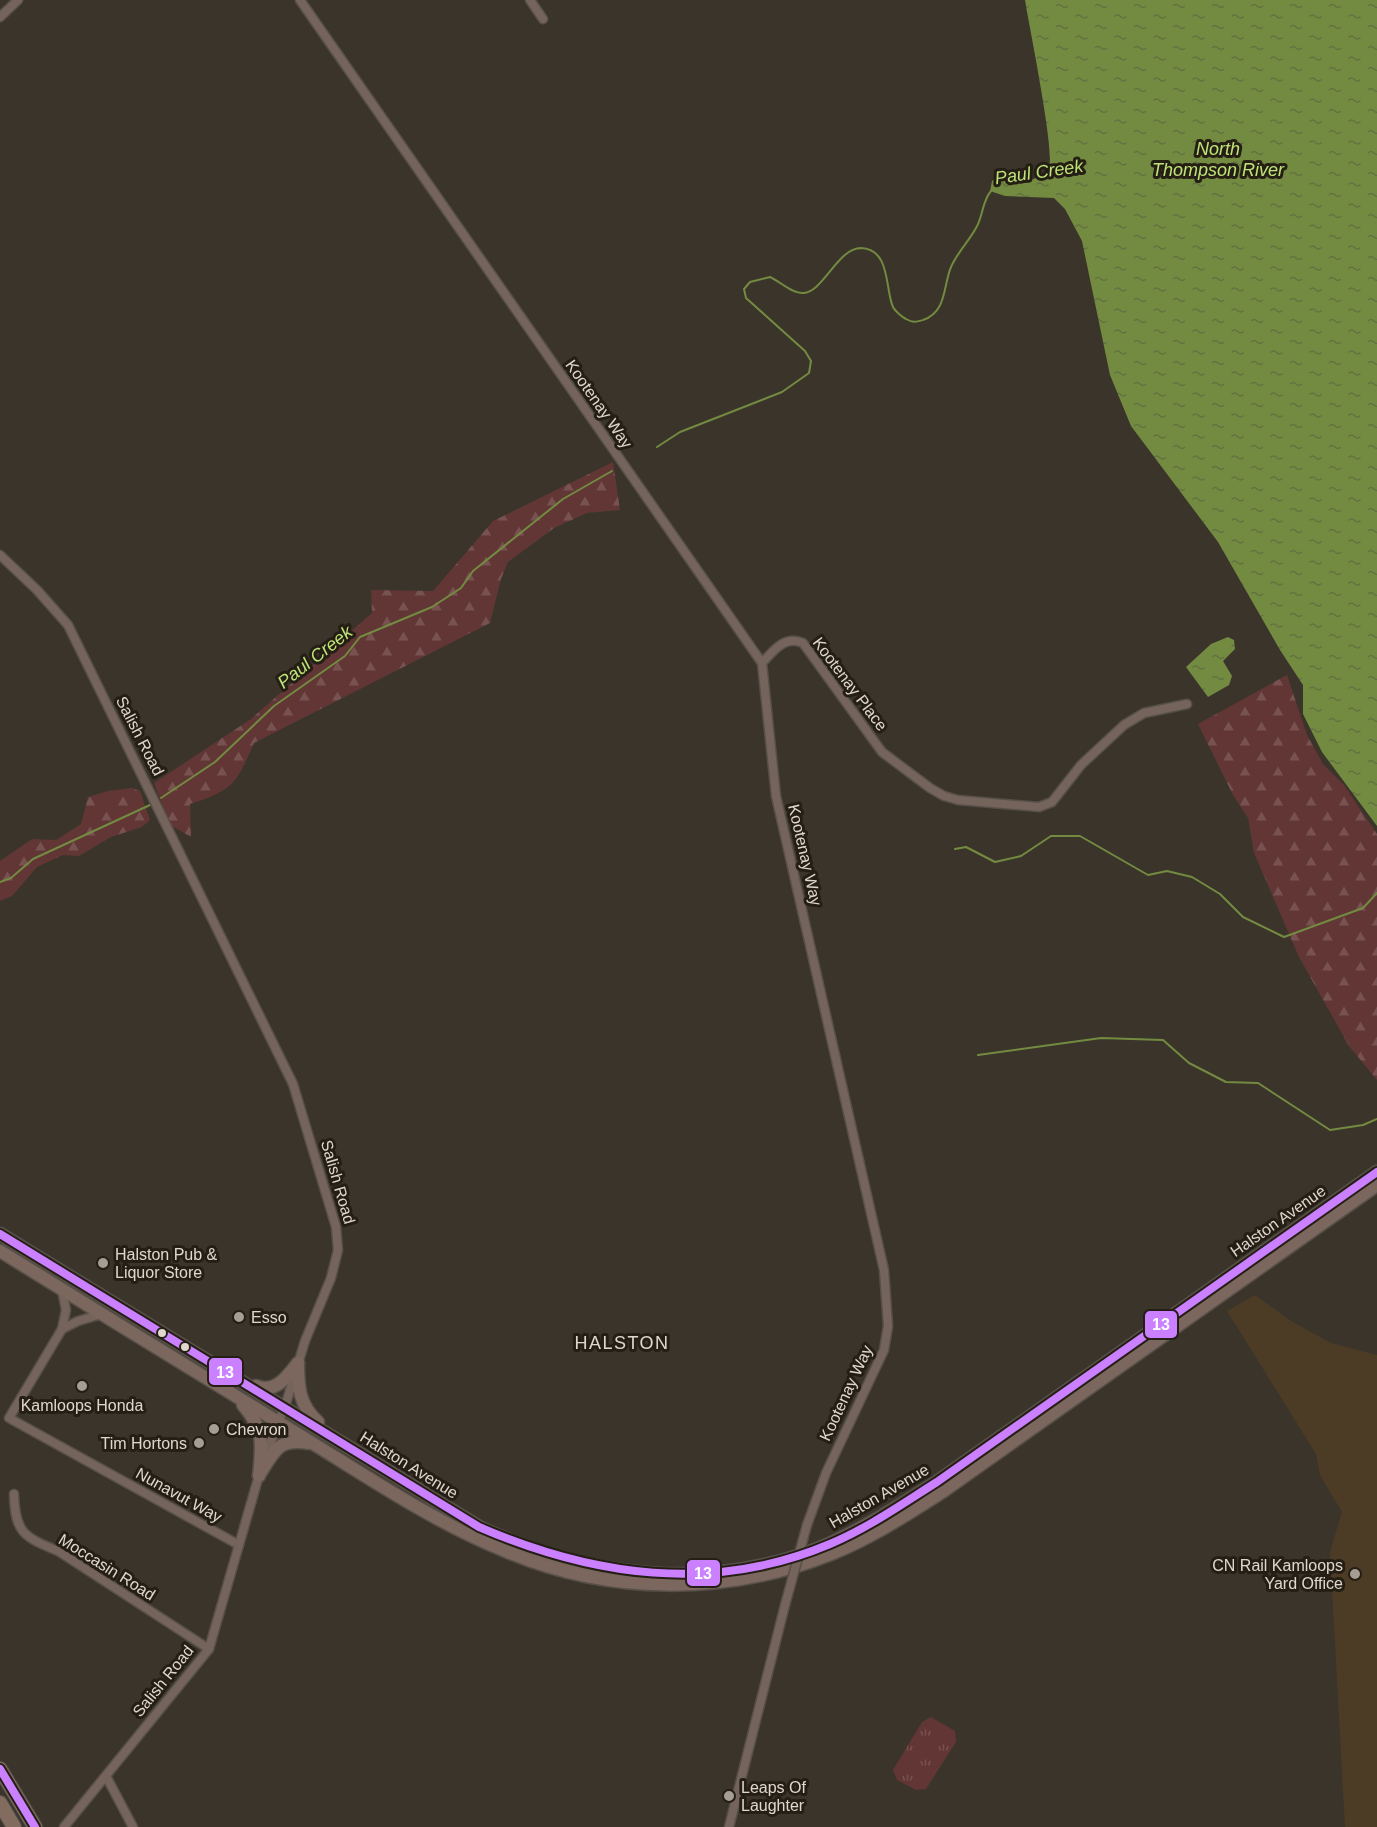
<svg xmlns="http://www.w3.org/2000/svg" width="1377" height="1827" viewBox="0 0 1377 1827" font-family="Arial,sans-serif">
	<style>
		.built { fill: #4d3c25 }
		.grass { fill: url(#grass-tufts) }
		.forest { fill: url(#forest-firs) }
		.water { fill: url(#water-ripples) }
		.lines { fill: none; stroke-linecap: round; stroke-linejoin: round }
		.stream { stroke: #738b41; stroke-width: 2 }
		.minor-casing { stroke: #575049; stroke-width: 11 }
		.secondary-casing { stroke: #575049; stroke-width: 15 }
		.trunk-casing { stroke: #575049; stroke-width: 16 }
		.minor { stroke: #75645c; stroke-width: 8 }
		.secondary { stroke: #7b675d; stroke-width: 12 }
		.trunk { stroke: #826c60; stroke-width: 14 }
		.minor-bridge-casing { stroke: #575049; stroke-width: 11; stroke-linecap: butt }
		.minor-bridge { stroke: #75645c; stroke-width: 8 }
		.bus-1-casing { stroke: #241e15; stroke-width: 12 }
		.bus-1 { stroke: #ca80ff; stroke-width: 8 }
		.poi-dot { fill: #a69d93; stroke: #241e15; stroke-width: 2 }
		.bus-dot { fill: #e0d6cb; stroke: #241e15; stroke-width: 2 }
		.labels { text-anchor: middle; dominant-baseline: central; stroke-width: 6; stroke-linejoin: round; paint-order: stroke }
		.street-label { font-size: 16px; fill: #e0d6cb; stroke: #241e15 }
		.poi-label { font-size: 16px; fill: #e0d6cb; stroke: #241e15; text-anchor: start }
		.water-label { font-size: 18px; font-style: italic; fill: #bee376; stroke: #241e15 }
		.neighbourhood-label { font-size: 18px; letter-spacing: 1.5px; fill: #e0d6cb; stroke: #241e15 }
		.line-badge { stroke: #241e15; stroke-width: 2 }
		.badge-label { font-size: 16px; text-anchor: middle; font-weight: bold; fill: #fff }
	</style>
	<defs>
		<pattern id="grass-tufts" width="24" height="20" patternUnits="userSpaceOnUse" patternTransform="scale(1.5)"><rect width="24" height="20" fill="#613635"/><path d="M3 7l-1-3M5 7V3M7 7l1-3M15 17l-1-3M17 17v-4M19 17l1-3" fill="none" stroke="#775251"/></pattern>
		<pattern id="forest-firs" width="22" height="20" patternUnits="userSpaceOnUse" patternTransform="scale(1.5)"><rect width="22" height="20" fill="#613635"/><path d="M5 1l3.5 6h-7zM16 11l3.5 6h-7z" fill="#775251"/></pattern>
		<pattern id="water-ripples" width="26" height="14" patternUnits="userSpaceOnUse" patternTransform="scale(1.5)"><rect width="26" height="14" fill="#738b41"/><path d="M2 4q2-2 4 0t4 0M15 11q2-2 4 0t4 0" fill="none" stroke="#627140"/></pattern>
	</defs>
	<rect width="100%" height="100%" fill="#3b342a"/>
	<!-- built -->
	<polygon class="built" points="1255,1295 1291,1321 1331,1343 1377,1355 1377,1827 1345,1827 1330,1552 1342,1512 1320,1475 1316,1454 1227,1311"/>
	<!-- grass -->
	<polygon class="grass" points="931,1717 955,1731 956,1742 926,1789 916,1790 897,1780 893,1770 922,1722"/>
	<!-- forest -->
	<g class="forest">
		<path d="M613 462 620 510 587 513 554 528 508 562 501 579 490 623 254 743C236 784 234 790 190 804L191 837 170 825 154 783 251 719 372 613 371 590 433 591 493 521Z"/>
		<polygon points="1287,675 1307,735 1323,764 1344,785 1377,834 1377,1080 1349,1046 1299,957 1254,853 1248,818 1233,795 1198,724"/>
		<polygon points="132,788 140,791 150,820 142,827 111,837 79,856 63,855 37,867 12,896 0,901 0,861 32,839 56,840 81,824 88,797 108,791"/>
	</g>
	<!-- water -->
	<g class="water">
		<path d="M1025 0H1377V826L1322 752 1303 714V685L1280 650 1218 542 1131 426 1110 375 1082 241 1065 209 1054 198 1005 196 990 191 992 181 1005 171 1027 181C1037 178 1044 176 1049 166 1055 151 1029 25 1025 0Z"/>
		<polygon points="1228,637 1234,640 1235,649 1223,661 1232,676 1229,685 1208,697 1186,667 1211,644"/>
	</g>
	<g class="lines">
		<!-- stream -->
		<g class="stream">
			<path d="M657 447 680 432 782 392 809 373 811 361 805 351 746 298 744 289 750 282 770 277C781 282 791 293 802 293 823 294 837 248 861 248 891 249 885 290 893 307 895 311 902 317 906 319 913 323 916 322 923 320 947 312 943 286 951 267 957 253 969 241 976 228 983 217 982 201 991 191"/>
			<polyline points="161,798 215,762 274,706 345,656 360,637 432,607 461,588 473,571 563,499 612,471"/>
			<polyline points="955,849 966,847 995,862 1021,856 1051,836 1080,836 1148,875 1167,871 1192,877 1220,894 1243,917 1284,937 1363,908 1377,893"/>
			<polyline points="0,882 11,878 33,859 150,805"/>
			<polyline points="978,1055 1101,1038 1163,1040 1189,1063 1226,1082 1258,1083 1330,1130 1363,1125 1377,1119"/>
		</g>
		<!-- minor casing -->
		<g class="minor-casing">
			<g id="minor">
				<polyline points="300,0 762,663 776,796 884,1270 888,1326 884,1350 826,1473 807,1525"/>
				<polyline points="530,0 543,19"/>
				<polyline points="0,17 18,0"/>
				<polyline points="0,555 37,590 68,625 293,1084 336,1227 338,1250 331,1278 305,1341 287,1400 264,1460"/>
				<path d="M762 663C774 650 785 635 803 643L882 752 930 788 944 796 958 800 1039 807 1052 802 1081 765 1124 725 1144 713 1187 704"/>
				<polyline points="62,1290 66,1310 62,1329 9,1418 239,1545"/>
				<polyline points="62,1329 78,1321 102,1314"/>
				<path d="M14 1494C15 1533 24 1537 58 1551L209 1649"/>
				<polyline points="106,1776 133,1827"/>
				<polyline points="64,1827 209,1649 260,1472"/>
				<polyline points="729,1827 785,1605"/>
			</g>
		</g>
		<!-- secondary casing -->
		<g class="secondary-casing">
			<g id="secondary">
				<path d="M0 1234 479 1527C587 1579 717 1593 829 1544 867 1527 902 1504 937 1482L1377 1172"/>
				<path d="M0 1251C100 1313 201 1375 301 1436 366 1476 432 1521 503 1550 607 1595 726 1596 831 1554 871 1538 906 1515 942 1492L1377 1185"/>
				<path d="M298 1363C298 1387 299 1405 318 1422"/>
				<path d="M256 1386C275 1394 287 1377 298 1363"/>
				<path d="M243 1405C265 1430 262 1444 259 1476"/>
				<path d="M259 1475C275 1451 277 1438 309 1443"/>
			</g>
		</g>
		<!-- trunk casing -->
		<g class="trunk-casing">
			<g id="trunk">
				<polyline points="0,1769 35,1827"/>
				<polyline points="0,1803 14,1827"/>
			</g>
		</g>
		<!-- minor -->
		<use href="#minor" class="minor"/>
		<!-- secondary -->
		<use href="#secondary" class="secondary"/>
		<!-- trunk -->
		<use href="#trunk" class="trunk"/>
		<!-- minor-bridge casing -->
		<g class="minor-bridge-casing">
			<polyline id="minor-bridge" points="785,1605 807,1525"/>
		</g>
		<!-- minor-bridge -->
		<use href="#minor-bridge" class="minor-bridge"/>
		<!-- bus-1 casing -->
		<g class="bus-1-casing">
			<g id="bus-1">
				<path d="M0 1234 479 1527C593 1576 712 1594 830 1544 868 1528 902 1504 937 1482L1377 1172"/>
				<polyline points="0,1769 35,1827"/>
			</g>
		</g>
		<!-- bus-1 -->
		<use href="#bus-1" class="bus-1"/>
	</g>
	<!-- markers -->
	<g class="poi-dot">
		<circle cx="103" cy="1263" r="6"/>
		<circle cx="239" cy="1317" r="6"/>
		<circle cx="82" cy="1386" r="6"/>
		<circle cx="214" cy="1429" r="6"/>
		<circle cx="199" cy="1443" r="6"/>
		<circle cx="1355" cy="1574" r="6"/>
		<circle cx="729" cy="1796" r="6"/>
	</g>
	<g class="bus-dot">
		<circle cx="162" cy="1333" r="5"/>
		<circle cx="185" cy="1347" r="5"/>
	</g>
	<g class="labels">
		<!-- street labels -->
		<g class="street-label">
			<text transform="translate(599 404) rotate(55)">Kootenay Way</text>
			<text transform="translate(850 684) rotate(53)">Kootenay Place</text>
			<text transform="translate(140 736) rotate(63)">Salish Road</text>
			<text transform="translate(805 855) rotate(77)">Kootenay Way</text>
			<text transform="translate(338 1182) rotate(74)">Salish Road</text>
			<text transform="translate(1278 1221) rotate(-35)">Halston Avenue</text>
			<text transform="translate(846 1393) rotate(-65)">Kootenay Way</text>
			<text transform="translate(409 1465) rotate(32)">Halston Avenue</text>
			<text transform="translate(179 1495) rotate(29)">Nunavut Way</text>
			<text transform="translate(879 1496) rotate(-30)">Halston Avenue</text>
			<text transform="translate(107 1567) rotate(32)">Moccasin Road</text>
			<text transform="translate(163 1681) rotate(-51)">Salish Road</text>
		</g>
		<!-- poi labels -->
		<g class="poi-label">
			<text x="115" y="1254">Halston Pub &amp;<tspan x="115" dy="18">Liquor Store</tspan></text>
			<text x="251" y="1317">Esso</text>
			<text x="82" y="1405" text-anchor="middle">Kamloops Honda</text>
			<text x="226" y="1429">Chevron</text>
			<text x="187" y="1443" text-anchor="end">Tim Hortons</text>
			<text x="1343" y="1565" text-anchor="end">CN Rail Kamloops<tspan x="1343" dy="18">Yard Office</tspan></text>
			<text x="741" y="1787">Leaps Of<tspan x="741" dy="18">Laughter</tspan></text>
		</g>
		<!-- water labels -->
		<g class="water-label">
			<text x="1218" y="149">North<tspan x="1218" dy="21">Thompson River</tspan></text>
			<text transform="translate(1039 172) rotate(-8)">Paul Creek</text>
			<text transform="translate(315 657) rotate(-38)">Paul Creek</text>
		</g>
		<!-- neighbourhood labels -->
		<g class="neighbourhood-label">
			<text x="622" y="1343">HALSTON</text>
		</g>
	</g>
	<g class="line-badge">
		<rect x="1144" y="1310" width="34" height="29" rx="6" fill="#ca80ff"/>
		<rect x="208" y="1357" width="35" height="29" rx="6" fill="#ca80ff"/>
		<rect x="686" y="1559" width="35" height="28" rx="6" fill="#ca80ff"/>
	</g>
	<g class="badge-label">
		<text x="1161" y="1330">13</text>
		<text x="225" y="1378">13</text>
		<text x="703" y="1579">13</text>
	</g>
</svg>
